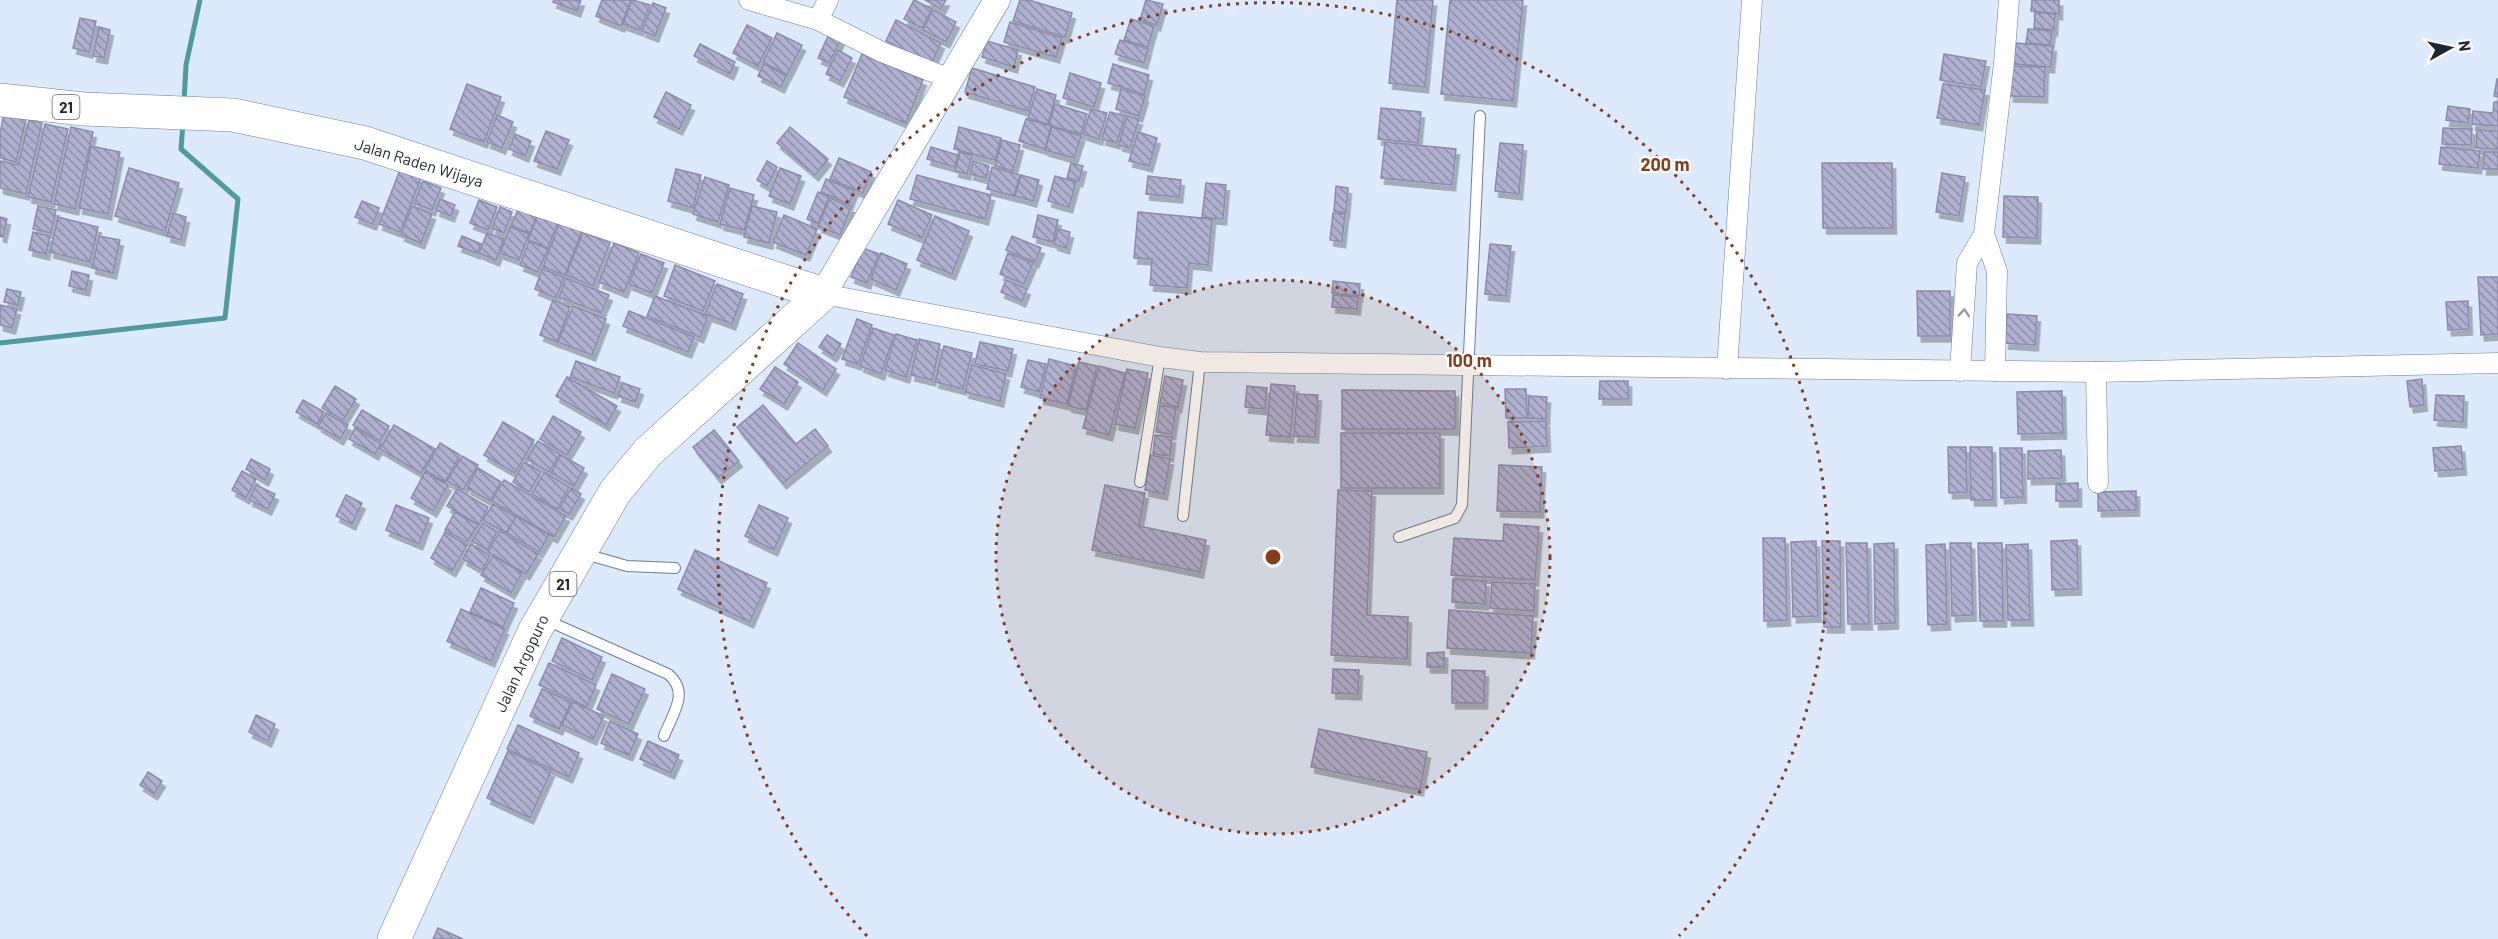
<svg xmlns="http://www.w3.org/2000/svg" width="2498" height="939" viewBox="0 0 2498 939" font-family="Barlow,sans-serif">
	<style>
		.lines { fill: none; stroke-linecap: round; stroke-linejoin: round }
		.stream { stroke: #4f9b9e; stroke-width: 5 }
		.building { fill: url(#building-back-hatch); stroke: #8c8cab; stroke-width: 1.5; filter: url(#shadow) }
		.service-casing { stroke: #6b7f99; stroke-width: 12 }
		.minor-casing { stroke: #6b7f99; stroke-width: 21 }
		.tertiary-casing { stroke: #6b7f99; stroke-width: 27 }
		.trunk-casing { stroke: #6b7f99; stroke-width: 34 }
		.service { stroke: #fff; stroke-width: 10 }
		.minor { stroke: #fff; stroke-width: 20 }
		.tertiary { stroke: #fff; stroke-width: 26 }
		.trunk { stroke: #fff; stroke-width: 33 }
		.oneway { stroke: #9a9da2 }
		.ring { fill: none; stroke: #853e1c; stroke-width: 3; stroke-dasharray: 3 6 }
		.labels { text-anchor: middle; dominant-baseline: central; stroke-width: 4.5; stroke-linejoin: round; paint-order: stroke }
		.shield { fill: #fff; stroke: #62676f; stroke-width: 1.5 }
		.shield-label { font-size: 15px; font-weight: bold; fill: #1e2631 }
		.street-label { font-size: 16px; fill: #1e2631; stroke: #fff }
		.centre { fill: #853e1c; stroke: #fff; stroke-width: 3 }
		.ring-label { font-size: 18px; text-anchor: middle; font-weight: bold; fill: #853e1c; stroke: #fff; stroke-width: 4.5; stroke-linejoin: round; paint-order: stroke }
	</style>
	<defs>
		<pattern id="building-back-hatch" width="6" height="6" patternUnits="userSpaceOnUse" patternTransform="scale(1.5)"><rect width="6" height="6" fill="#afb0d0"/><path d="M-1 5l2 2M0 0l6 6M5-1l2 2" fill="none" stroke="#8e8fa9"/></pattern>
		<filter id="shadow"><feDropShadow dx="3.5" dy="6" stdDeviation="0" flood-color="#0004"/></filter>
	</defs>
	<rect width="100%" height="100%" fill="#dceafb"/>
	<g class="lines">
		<!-- stream -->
		<g class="stream">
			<polyline points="184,102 186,65 200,0"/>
			<polyline points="0,343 225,318 238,199 181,149 183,123"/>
		</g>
	</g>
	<!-- building -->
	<g class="building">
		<polygon points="554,0 581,0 577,11 553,2"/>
		<polygon points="602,0 631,0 621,26 596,16"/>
		<polygon points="632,0 650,5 640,30 623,24"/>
		<polygon points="914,0 932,9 922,28 904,19"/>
		<polygon points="925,0 946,0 941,9"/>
		<polygon points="1020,0 1029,0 1072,13 1065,37 1013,21"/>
		<polygon points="1146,0 1163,4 1157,25 1140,20"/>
		<polygon points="1397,0 1433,0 1425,87 1389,83"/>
		<polygon points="1450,0 1523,0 1513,101 1441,94"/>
		<polygon points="2032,0 2059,0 2059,14 2031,11"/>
		<polygon points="653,3 666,8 655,36 642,31"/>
		<polygon points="933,10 956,22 946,42 923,30"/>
		<polygon points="2035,12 2055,14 2054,30 2034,28"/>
		<polygon points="80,18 96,21 89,52 73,48"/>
		<polygon points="1131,19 1154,26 1148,47 1124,40"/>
		<polygon points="896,20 941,43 931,65 886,41"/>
		<polygon points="1010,22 1062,38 1056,57 1004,42"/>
		<polygon points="747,25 772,38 758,66 733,53"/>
		<polygon points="99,27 110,30 104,58 93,56"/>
		<polygon points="2028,29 2052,31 2050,45 2026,43"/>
		<polygon points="830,32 842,37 829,63 818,58"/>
		<polygon points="777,33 802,45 787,75 763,62"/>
		<polygon points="1120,40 1148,49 1144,63 1115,54"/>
		<polygon points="987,41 1018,50 1014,67 982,57"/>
		<polygon points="2015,43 2053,46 2051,67 2014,64"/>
		<polygon points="700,44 735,62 730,74 694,56"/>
		<polygon points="838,50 852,58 840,81 826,74"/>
		<polygon points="862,54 923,80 906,123 844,97"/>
		<polygon points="1944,54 1986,61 1981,87 1940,80"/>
		<polygon points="764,64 786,76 781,87 758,76"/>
		<polygon points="1113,64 1149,75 1144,94 1108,83"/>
		<polygon points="2011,66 2045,67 2044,97 2010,96"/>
		<polygon points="972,68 1035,87 1028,111 965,92"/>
		<polygon points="1070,73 1101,83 1094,107 1063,98"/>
		<polygon points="2497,79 2498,79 2498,97 2494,96"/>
		<polygon points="467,84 501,97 484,142 450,129"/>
		<polygon points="1943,84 1985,90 1979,125 1937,118"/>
		<polygon points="1037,89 1056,95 1048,124 1028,118"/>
		<polygon points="1121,89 1145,96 1139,116 1116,109"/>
		<polygon points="666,92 691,105 679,129 654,117"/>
		<polygon points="2494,102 2498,102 2498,126 2472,124 2473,111 2493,113"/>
		<polygon points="1055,104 1087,114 1081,134 1049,125"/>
		<polygon points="2448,106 2470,109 2468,123 2446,120"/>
		<polygon points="1381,108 1421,112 1418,143 1378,139"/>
		<polygon points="1091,109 1107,113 1099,139 1083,134"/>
		<polygon points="1110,112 1125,116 1117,143 1102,139"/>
		<polygon points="4,114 26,119 16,162 0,158 0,133"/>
		<polygon points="497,115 513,122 502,148 487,142"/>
		<polygon points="1127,116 1139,119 1130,148 1119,145"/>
		<polygon points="1026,119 1051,126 1045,149 1019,141"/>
		<polygon points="29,120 42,123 26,194 0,188 0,161 18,165"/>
		<polygon points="45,124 68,129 51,202 28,197"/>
		<polygon points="71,127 93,132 75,209 54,204"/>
		<polygon points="790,127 828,159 815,175 777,143"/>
		<polygon points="959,127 1001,138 995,160 954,149"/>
		<polygon points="1052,127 1081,136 1074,158 1045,150"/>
		<polygon points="2443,128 2472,129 2471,145 2442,144"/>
		<polygon points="2477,130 2498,131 2498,149 2476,148"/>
		<polygon points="546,131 569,140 557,169 534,161"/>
		<polygon points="1138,132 1157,138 1149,166 1129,161"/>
		<polygon points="515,134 531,141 525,156 509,149"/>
		<polygon points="1002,140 1020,145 1013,171 995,166"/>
		<polygon points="1385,142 1456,149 1452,185 1381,178"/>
		<polygon points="1500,143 1523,145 1519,194 1495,191"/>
		<polygon points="91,146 120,152 108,214 79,208"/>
		<polygon points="931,147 958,155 955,167 927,159"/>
		<polygon points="2441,147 2480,151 2478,168 2439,164"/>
		<polygon points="960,152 972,155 967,174 955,171"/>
		<polygon points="2484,152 2498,152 2498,169 2483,169"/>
		<polygon points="839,158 871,172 863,193 830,179"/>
		<polygon points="767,161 777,167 767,186 757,180"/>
		<polygon points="973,161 989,166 986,178 970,174"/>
		<polygon points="1071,163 1083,166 1079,181 1067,178"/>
		<polygon points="1822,163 1892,163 1893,228 1823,228"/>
		<polygon points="992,167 1020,175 1014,196 987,189"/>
		<polygon points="129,168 179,183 165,231 115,216"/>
		<polygon points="780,168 801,176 790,204 769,196"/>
		<polygon points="676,169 701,175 693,208 668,201"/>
		<polygon points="400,170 421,178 400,232 379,224"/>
		<polygon points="1942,173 1965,177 1959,216 1936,212"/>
		<polygon points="917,175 991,195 985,219 910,199"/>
		<polygon points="1021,175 1039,180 1033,201 1015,196"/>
		<polygon points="1055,176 1076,182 1069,207 1048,201"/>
		<polygon points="1148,176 1181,180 1179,197 1146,194"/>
		<polygon points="705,177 729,185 718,222 693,214"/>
		<polygon points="826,179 854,191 849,204 821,192"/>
		<polygon points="423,181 441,188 432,210 414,203"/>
		<polygon points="1206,183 1226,185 1223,219 1202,217"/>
		<polygon points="1336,186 1348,188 1346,213 1334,211"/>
		<polygon points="730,188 754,195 744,230 720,224"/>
		<polygon points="818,192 829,197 818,224 807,219"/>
		<polygon points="2004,196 2038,197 2037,238 2003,237"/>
		<polygon points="830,198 851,207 840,235 818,226"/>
		<polygon points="440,199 455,205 451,216 436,210"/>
		<polygon points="479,200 497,207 488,230 470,223"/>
		<polygon points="898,200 932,215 922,238 888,224"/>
		<polygon points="362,201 379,208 373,224 355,217"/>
		<polygon points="520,205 538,212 530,233 511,226"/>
		<polygon points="38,206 56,210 51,233 33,229"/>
		<polygon points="412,206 432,214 421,243 401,235"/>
		<polygon points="752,206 777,212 769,243 744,237"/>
		<polygon points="500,207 512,212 504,233 492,228"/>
		<polygon points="540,209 560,217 548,248 528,240"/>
		<polygon points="1138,212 1212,219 1208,265 1189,263 1187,288 1150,285 1152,259 1134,258"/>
		<polygon points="173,213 186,217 181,240 167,236"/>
		<polygon points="1333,213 1345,214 1342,242 1330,240"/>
		<polygon points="784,215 817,229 806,255 773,242"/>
		<polygon points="1038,215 1058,220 1053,242 1033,237"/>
		<polygon points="935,216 969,231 952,274 917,260"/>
		<polygon points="0,217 7,219 3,237 0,236"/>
		<polygon points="58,217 98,227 90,262 50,252"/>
		<polygon points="561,219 583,228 565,275 543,267"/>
		<polygon points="510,227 529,234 519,260 500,253"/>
		<polygon points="1058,229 1070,232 1066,248 1054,244"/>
		<polygon points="33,232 50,236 46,254 29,250"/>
		<polygon points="583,232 610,243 593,286 566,275"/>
		<polygon points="487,233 504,239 496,260 479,253"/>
		<polygon points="99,236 120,240 113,273 92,268"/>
		<polygon points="462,236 481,244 477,253 458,246"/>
		<polygon points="1012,236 1041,248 1035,262 1006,250"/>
		<polygon points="529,241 548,249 538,272 520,265"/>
		<polygon points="614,243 639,253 624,292 599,282"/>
		<polygon points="1490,244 1511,246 1506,296 1485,294"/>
		<polygon points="863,248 879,254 867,283 851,277"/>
		<polygon points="881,253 907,264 896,290 871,279"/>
		<polygon points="1008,253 1033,263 1024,284 1000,274"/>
		<polygon points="641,254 664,263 652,293 629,284"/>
		<polygon points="675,265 715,281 703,311 664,296"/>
		<polygon points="542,269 564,277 556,298 535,289"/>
		<polygon points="72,271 89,275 86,290 69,286"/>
		<polygon points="2478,277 2498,277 2498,334 2481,335"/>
		<polygon points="566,278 609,295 601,313 559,297"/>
		<polygon points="1006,280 1027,289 1022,301 1001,292"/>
		<polygon points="1333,281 1360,284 1359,296 1332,293"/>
		<polygon points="717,284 743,294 732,324 705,314"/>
		<polygon points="7,289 21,292 18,305 4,302"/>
		<polygon points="1917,291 1950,291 1950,336 1918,336"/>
		<polygon points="1333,295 1358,297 1357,309 1332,307"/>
		<polygon points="655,296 708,316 700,337 647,316"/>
		<polygon points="553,300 570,307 557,342 540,335"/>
		<polygon points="2468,301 2469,329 2448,330 2446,302"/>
		<polygon points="0,305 17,309 12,328 0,325"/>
		<polygon points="573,306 606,319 592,355 558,342"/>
		<polygon points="629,311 694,337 688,352 623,326"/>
		<polygon points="2007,314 2037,316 2035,345 2005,343"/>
		<polygon points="857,319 872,325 858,364 842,359"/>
		<polygon points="873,328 894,335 881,374 860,366"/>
		<polygon points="896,334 917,340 906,377 885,370"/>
		<polygon points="827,335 841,344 833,356 819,347"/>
		<polygon points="919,339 940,344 932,380 911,375"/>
		<polygon points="980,342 1013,349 1008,371 975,364"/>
		<polygon points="798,343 836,369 823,390 784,364"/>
		<polygon points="944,346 972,353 963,389 935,382"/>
		<polygon points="1049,359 1076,366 1067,404 1040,398"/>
		<polygon points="1028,360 1046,364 1039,392 1021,387"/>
		<polygon points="576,361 620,377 614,393 570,377"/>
		<polygon points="1079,362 1097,366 1086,410 1068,406"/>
		<polygon points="972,365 1006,374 1000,401 965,392"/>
		<polygon points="1099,366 1125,373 1109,435 1083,428"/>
		<polygon points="775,367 798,382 784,404 760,389"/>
		<polygon points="1127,369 1148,373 1135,428 1115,424"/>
		<polygon points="1165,376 1183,380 1178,407 1160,403"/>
		<polygon points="567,377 617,406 606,425 556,396"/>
		<polygon points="2422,379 2424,405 2410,407 2407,381"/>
		<polygon points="1600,381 1628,381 1628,399 1599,399"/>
		<polygon points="623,383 640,389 635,402 618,396"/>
		<polygon points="1271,384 1295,386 1290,437 1266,435"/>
		<polygon points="335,386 356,399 343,420 322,408"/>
		<polygon points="1247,386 1267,388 1265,409 1245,407"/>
		<polygon points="1505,389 1526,389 1527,418 1506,418"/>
		<polygon points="1342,390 1455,391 1455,429 1342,429"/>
		<polygon points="2062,391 2063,433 2018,434 2017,392"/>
		<polygon points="1297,394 1318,395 1315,437 1294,436"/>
		<polygon points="2436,395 2464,396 2463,422 2434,420"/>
		<polygon points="1529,396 1547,397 1546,419 1528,418"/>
		<polygon points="303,400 324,412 317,424 296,412"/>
		<polygon points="763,405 796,444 815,429 828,446 783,483 737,427"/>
		<polygon points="1160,405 1176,408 1172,434 1156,432"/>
		<polygon points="362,410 389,426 380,441 353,425"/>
		<polygon points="326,413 348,425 340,439 318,426"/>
		<polygon points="553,416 581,432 567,455 540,439"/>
		<polygon points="1546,421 1547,446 1509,448 1508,422"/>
		<polygon points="503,422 534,440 515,473 484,455"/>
		<polygon points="394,425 435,449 421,473 380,449"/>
		<polygon points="355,428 381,444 375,454 349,439"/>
		<polygon points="714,430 739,461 718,478 693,447"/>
		<rect x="1341" y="433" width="99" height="55"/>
		<polygon points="1155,435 1172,437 1170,456 1153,454"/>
		<polygon points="538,441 560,454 549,472 527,459"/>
		<polygon points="440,443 460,455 445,482 425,470"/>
		<polygon points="2461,446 2463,469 2435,471 2433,448"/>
		<polygon points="1948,447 1966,447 1967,492 1949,493"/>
		<polygon points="1970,447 1992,447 1993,500 1971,500"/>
		<polygon points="2000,448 2022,448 2023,497 2001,498"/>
		<polygon points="2061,450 2062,478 2028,479 2028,451"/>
		<polygon points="561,455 584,468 574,486 551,473"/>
		<polygon points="1150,455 1170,459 1164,494 1145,490"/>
		<polygon points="462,456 478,465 463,490 447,481"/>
		<polygon points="251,459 270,469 265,480 246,469"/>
		<polygon points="524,462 541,472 529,492 513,482"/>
		<polygon points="1499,465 1542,467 1540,512 1497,511"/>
		<polygon points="478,468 501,482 490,501 467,488"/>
		<polygon points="242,471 256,479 246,498 232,490"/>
		<polygon points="425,472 448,485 433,511 411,498"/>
		<polygon points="544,472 569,487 557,509 532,494"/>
		<polygon points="504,480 566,516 554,537 492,501"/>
		<polygon points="2078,483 2078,501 2056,501 2056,484"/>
		<polygon points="256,485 275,494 268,509 249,500"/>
		<polygon points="1105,485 1145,493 1139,526 1206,540 1200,572 1092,550"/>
		<polygon points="571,488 581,494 569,514 559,509"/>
		<polygon points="457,489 488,507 479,525 447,506"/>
		<polygon points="1338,490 1372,491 1367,615 1408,617 1407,659 1331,655"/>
		<polygon points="2136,491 2136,510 2098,511 2098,492"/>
		<polygon points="346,495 362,503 352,524 336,516"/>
		<polygon points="493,504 516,517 506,533 483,520"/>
		<polygon points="396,505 429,518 419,544 386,530"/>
		<polygon points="759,505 788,518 774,550 745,536"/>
		<polygon points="455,512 478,525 467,542 445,530"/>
		<polygon points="516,516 549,535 539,552 507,533"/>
		<polygon points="483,523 497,532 487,550 472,541"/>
		<polygon points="1504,524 1539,527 1535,580 1451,575 1454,538 1503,541"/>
		<polygon points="500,531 538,554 526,574 488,552"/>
		<polygon points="445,532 467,545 452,571 431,558"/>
		<polygon points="1763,538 1785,538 1787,620 1764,621"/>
		<polygon points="2077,540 2078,589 2052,590 2051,541"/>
		<polygon points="1816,541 1818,616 1793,617 1791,542"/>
		<polygon points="1822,541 1840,541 1841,627 1824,627"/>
		<polygon points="1846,543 1867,543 1869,624 1848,624"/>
		<polygon points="1894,543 1895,623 1875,624 1874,544"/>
		<polygon points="1950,543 1971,543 1973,615 1952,616"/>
		<polygon points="1978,543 2002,543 2003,621 1980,621"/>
		<polygon points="471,544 490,556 482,570 463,559"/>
		<polygon points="1945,544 1947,624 1928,625 1926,545"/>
		<polygon points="2028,544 2030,620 2008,620 2006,545"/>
		<polygon points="695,550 767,583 750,622 678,589"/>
		<polygon points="493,556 522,573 511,593 481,575"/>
		<polygon points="1453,579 1486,581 1485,604 1452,602"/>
		<polygon points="1492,582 1535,584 1534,611 1490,608"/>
		<polygon points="481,588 514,603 503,627 470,612"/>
		<polygon points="461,609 505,629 491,661 447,641"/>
		<polygon points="1449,610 1533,616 1531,653 1447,648"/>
		<polygon points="562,638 602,657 592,680 552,661"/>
		<polygon points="1444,652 1444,667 1427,667 1427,653"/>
		<polygon points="549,663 596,685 587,707 539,685"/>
		<polygon points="1333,669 1359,670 1358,694 1332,693"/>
		<polygon points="1452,670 1485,671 1484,703 1452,703"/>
		<polygon points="612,674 645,689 629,724 597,709"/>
		<polygon points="542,689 571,702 559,729 530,716"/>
		<polygon points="573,702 604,716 593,739 562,725"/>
		<polygon points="256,715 275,724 268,741 249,732"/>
		<polygon points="610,721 638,734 629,755 601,743"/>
		<polygon points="518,725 579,753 569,777 507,749"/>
		<polygon points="1319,729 1427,752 1420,790 1311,767"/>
		<polygon points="648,741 679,755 671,773 640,759"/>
		<polygon points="508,751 551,771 530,818 487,798"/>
		<polygon points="148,772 162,781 154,794 140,785"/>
		<polygon points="438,928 463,939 433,939"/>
	</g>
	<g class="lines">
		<!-- service casing -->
		<g class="service-casing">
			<g id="service">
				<polyline points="1140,482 1160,357"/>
				<polyline points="1183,516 1200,362"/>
				<polyline points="1399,537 1455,518 1462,505 1480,116"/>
				<polyline points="585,554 627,566 675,568"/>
				<path d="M546 620 668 674C690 692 673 713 664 736"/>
			</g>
		</g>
		<!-- minor casing -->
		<g class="minor-casing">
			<g id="minor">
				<polyline points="749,0 818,20 882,52 950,79"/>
				<polyline points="818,20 828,0"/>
				<polyline points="1984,234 1997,271 1995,371"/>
				<polyline points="823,294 1160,357 1200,362 2096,372 2498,363"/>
				<polyline points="1727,369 1752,0"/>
				<polyline points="1960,371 1967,263 1984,234 2004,63 2009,0"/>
				<polyline points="2096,372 2098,483"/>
			</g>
		</g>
		<!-- tertiary casing -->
		<g class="tertiary-casing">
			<polyline id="tertiary" points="823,294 997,0"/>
		</g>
		<!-- trunk casing -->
		<g class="trunk-casing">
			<polyline id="trunk" points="0,100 84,109 233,115 365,143 823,294 648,452 615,492 534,632 394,939"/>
		</g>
		<!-- service -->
		<use href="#service" class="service"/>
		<!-- minor -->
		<use href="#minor" class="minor"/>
		<!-- tertiary -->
		<use href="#tertiary" class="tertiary"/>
		<!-- trunk -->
		<use href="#trunk" class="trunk"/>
	</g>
	<!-- one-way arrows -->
	<defs><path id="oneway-chevron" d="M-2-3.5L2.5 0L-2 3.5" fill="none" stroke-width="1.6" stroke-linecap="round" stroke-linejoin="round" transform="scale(1.5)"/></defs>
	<use class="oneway" href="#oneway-chevron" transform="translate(1964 313) rotate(-86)"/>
	<!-- distance rings -->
	<circle cx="1273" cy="557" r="277" fill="#853e1c" fill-opacity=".12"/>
	<g class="ring">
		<circle cx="1273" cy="557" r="277"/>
		<path d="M867 936A555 555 0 1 1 1679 936"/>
	</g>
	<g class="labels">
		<!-- shield labels -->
		<g class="shield">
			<rect x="52.5" y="95" width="27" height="24" rx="4.5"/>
			<rect x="549.5" y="572" width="27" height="24" rx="4.5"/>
		</g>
		<g class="shield-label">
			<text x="66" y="107">21</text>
			<text x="563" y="584">21</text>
		</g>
		<!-- street labels -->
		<g class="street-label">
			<text transform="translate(419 162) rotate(17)">Jalan Raden Wijaya</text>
			<text transform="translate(521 663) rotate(-65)">Jalan Argopuro</text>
		</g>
	</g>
	<circle cx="1273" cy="557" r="9" class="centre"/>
	<g class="ring-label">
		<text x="1665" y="171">200 m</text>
		<text x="1469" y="367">100 m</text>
	</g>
	<!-- north arrow -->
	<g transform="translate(2450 48) rotate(82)" stroke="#ffffff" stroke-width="4.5" paint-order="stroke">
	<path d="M0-4.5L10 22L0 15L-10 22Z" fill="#1e2631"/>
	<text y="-9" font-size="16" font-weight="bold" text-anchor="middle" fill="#1e2631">N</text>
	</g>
</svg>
